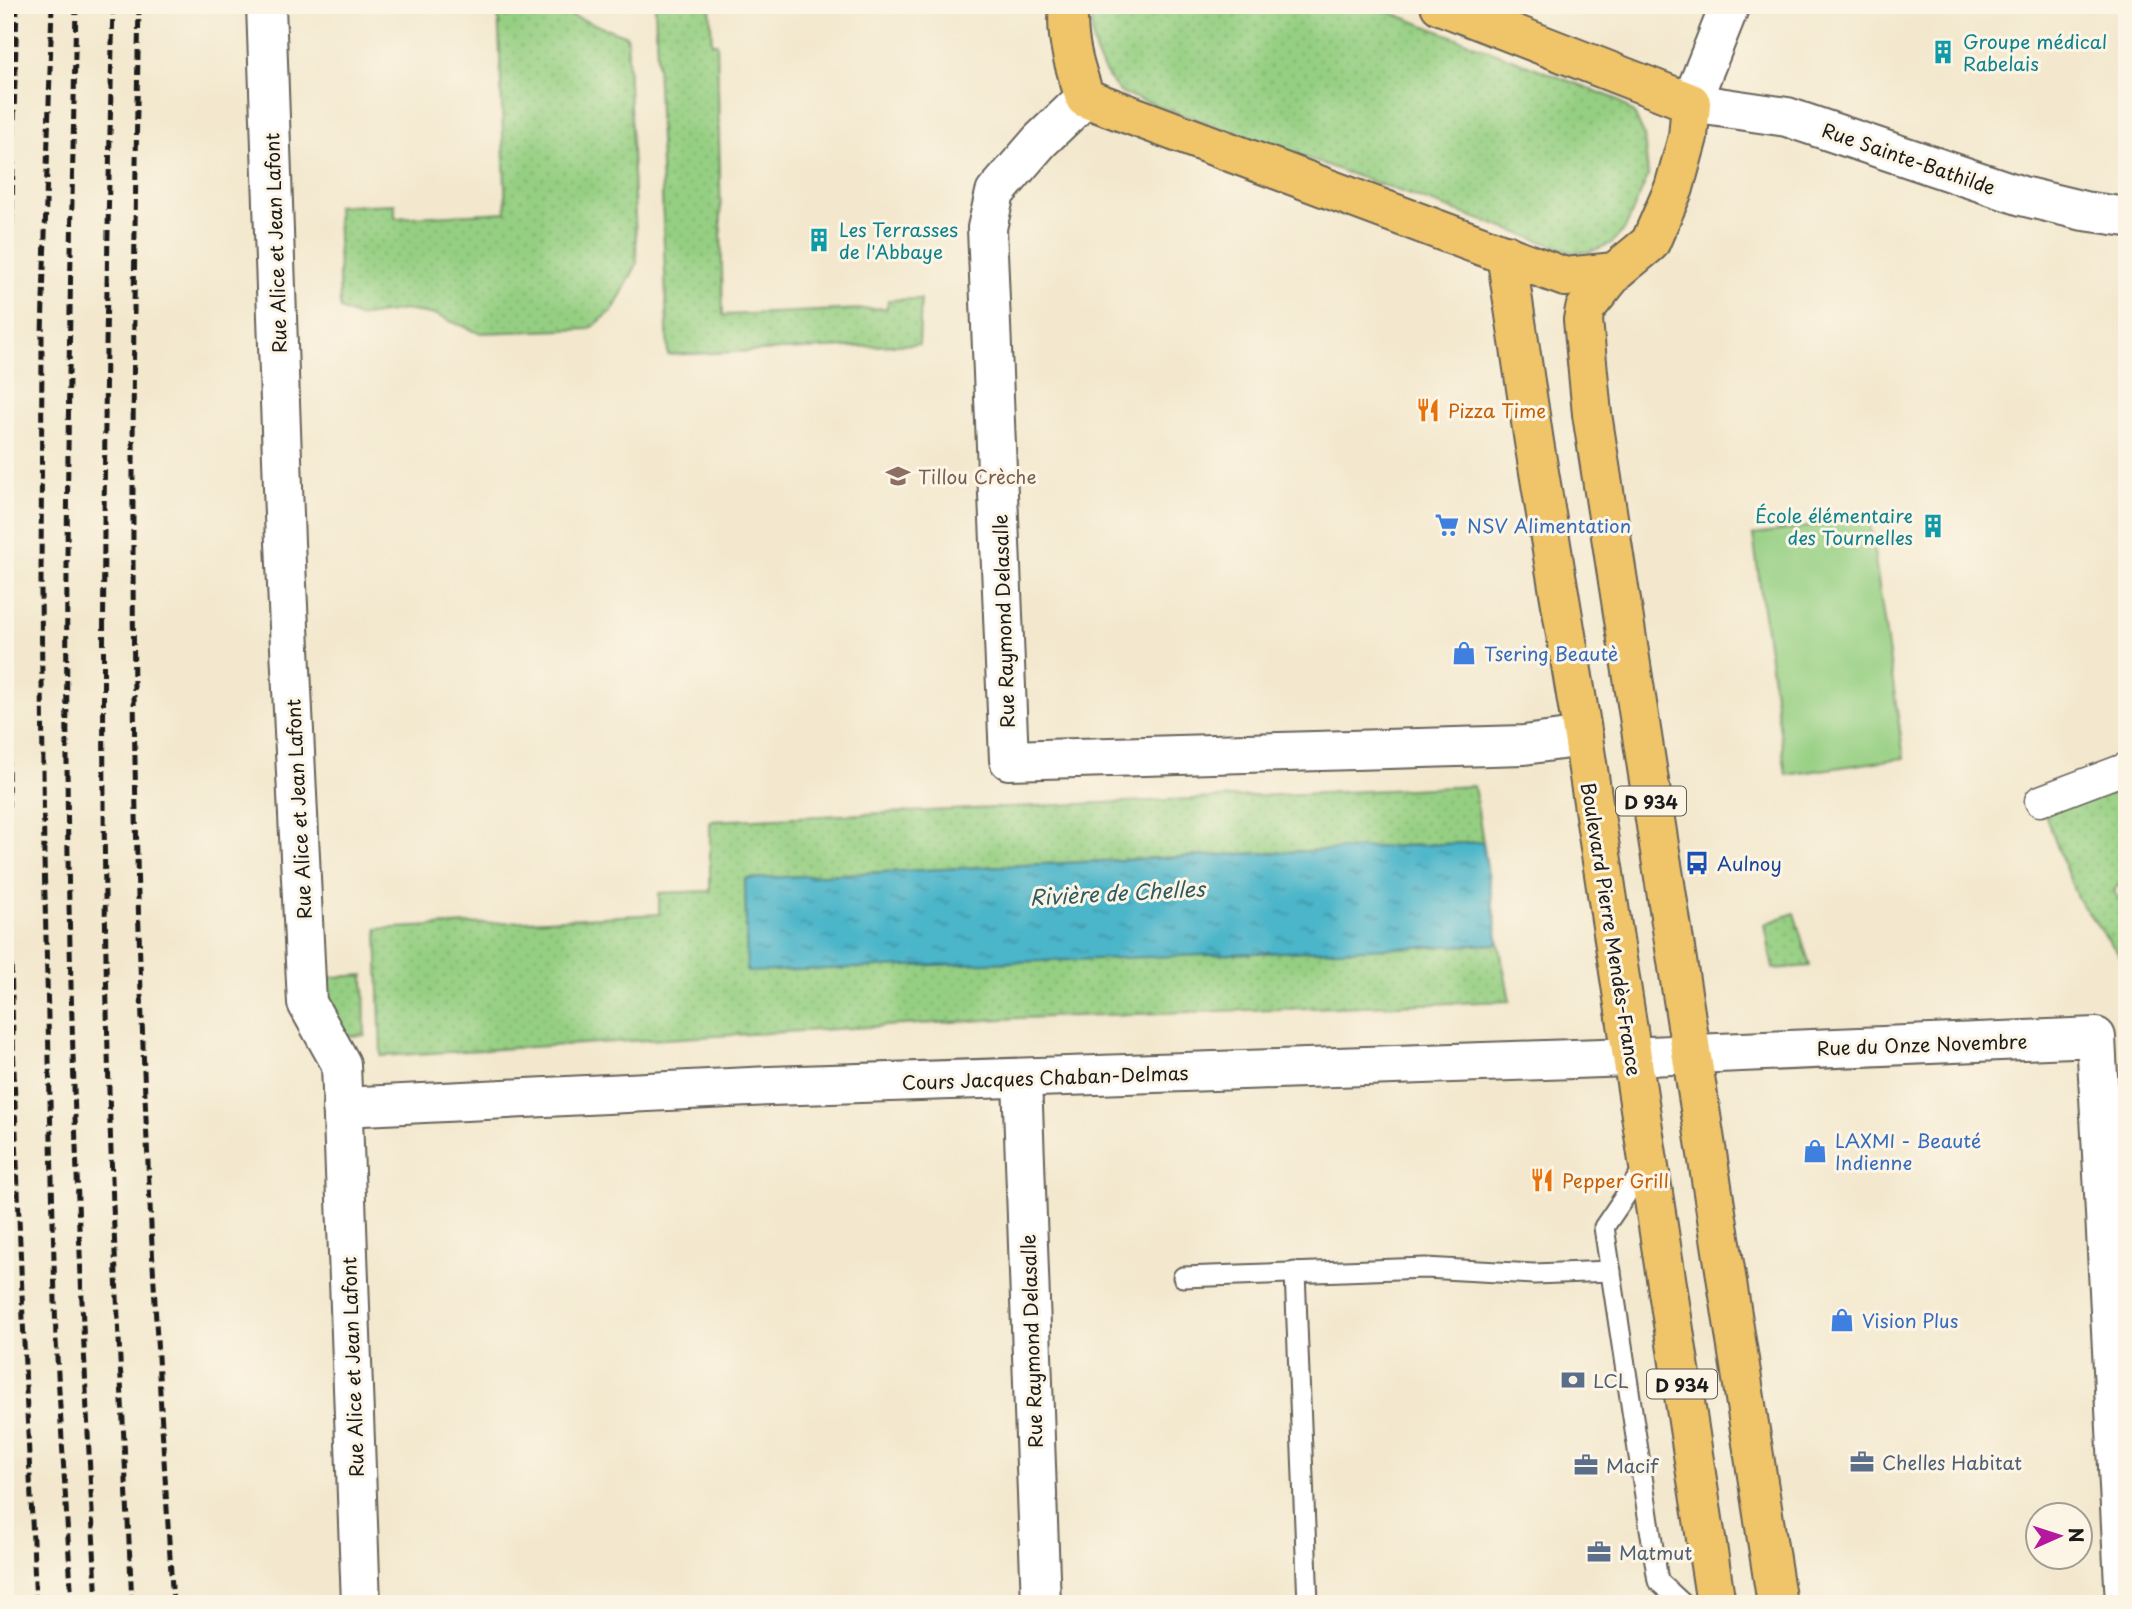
<svg xmlns="http://www.w3.org/2000/svg" width="2132" height="1609" viewBox="0 0 2132 1609" font-family="'Playpen Sans',sans-serif">
	<style>
		.grass { fill: url(#grass-dots); stroke: #58764f; stroke-width: 2 }
		.pitch { fill: #95cf82; stroke: #58764f; stroke-width: 2 }
		.water { fill: url(#water-ripples); stroke: #346872; stroke-width: 2 }
		.lines { fill: none; stroke-linecap: round; stroke-linejoin: round }
		.service-casing { stroke: #67635a; stroke-width: 23 }
		.pedestrian-casing { stroke: #67635a; stroke-width: 33 }
		.minor-casing { stroke: #67635a; stroke-width: 42 }
		.primary-casing { stroke: #67635a; stroke-width: 42 }
		.service { stroke: #fff; stroke-width: 19 }
		.pedestrian { stroke: #fff; stroke-width: 30 }
		.minor { stroke: #fff; stroke-width: 38 }
		.primary { stroke: #f0c469; stroke-width: 38 }
		.rail { stroke: #1c1c1c; stroke-width: 5; stroke-dasharray: 10 5; stroke-linecap: butt }
		.labels { text-anchor: middle; dominant-baseline: central; stroke-width: 6; stroke-linejoin: round; paint-order: stroke }
		.shield { fill: #fcf5e5; stroke: #5f5d58; stroke-width: 2 }
		.shield-label { font-size: 18px; font-weight: bold; fill: #1c1c1c }
		.culture-label { font-size: 19px; fill: #0d838f; stroke: #fcf5e5; text-anchor: start }
		.street-label { font-size: 19px; fill: #1c1c1c; stroke: #fcf5e5 }
		.food-label { font-size: 19px; fill: #c56008; stroke: #fcf5e5; text-anchor: start }
		.education-label { font-size: 19px; fill: #785e54; stroke: #fcf5e5; text-anchor: start }
		.shop-label { font-size: 19px; fill: #366cbe; stroke: #fcf5e5; text-anchor: start }
		.transit-label { font-size: 19px; fill: #164399; stroke: #fcf5e5; text-anchor: start }
		.service-label { font-size: 19px; fill: #4e5e75; stroke: #fcf5e5; text-anchor: start }
		.water-label { font-size: 21px; font-style: italic; fill: #2f5961; stroke: #fcf5e5 }
	</style>
	<defs>
		<pattern id="grass-dots" width="8" height="8" patternUnits="userSpaceOnUse" patternTransform="scale(1.75)"><rect width="8" height="8" fill="#95cf82"/><path d="M2 2h.1M6 6h.1" fill="none" stroke="#80b170" stroke-width="1.8" stroke-linecap="round"/></pattern>
		<pattern id="water-ripples" width="26" height="14" patternUnits="userSpaceOnUse" patternTransform="scale(1.75)"><rect width="26" height="14" fill="#4bb5c9"/><path d="M2 4q2-2 4 0t4 0M15 11q2-2 4 0t4 0" fill="none" stroke="#3e92a2"/></pattern>
	</defs>
	<rect width="100%" height="100%" fill="#fcf5e5"/>
	<filter id="ink" filterUnits="userSpaceOnUse"><feTurbulence type="fractalNoise" baseFrequency=".0143" numOctaves="2"/><feDisplacementMap in="SourceGraphic" scale="14" xChannelSelector="R" yChannelSelector="G"/><feConvolveMatrix kernelMatrix="1 2 1 2 8 2 1 2 1" color-interpolation-filters="sRGB"/></filter>
	<filter id="wash" filterUnits="userSpaceOnUse"><feTurbulence type="fractalNoise" baseFrequency=".00686" numOctaves="4" result="noise"/><feDisplacementMap in="SourceGraphic" scale="28" xChannelSelector="R" yChannelSelector="G"/><feGaussianBlur stdDeviation="1.57" result="paint"/><feColorMatrix in="noise" values="0 0 0 0 0 0 0 0 0 0 0 0 0 0 0 0 0 1.4 0 .05"/><feComposite in="paint" operator="in"/></filter>
	<g filter="url(#wash)">
		<rect width="100%" height="100%" fill="#f3e8ce"/>
		<!-- grass -->
		<g class="grass">
			<polygon points="498,5 542,5 627,36 637,264 613,310 590,329 479,333 436,315 405,310 358,317 340,309 337,206 395,204 395,218 506,212"/>
			<polygon points="655,5 710,5 712,43 717,43 723,315 887,308 888,300 921,299 919,344 668,355"/>
			<path d="M1094 5H1371L1616 99 1634 113 1644 135 1648 176 1625 229 1612 243 1590 252H1572L1121 93C1098 68 1086 40 1094 5Z"/>
			<polygon points="2127,783 2127,872 2114,891 2127,909 2127,965 2077,898 2045,814"/>
			<polygon points="1474,786 1483,842 745,879 747,971 1499,944 1510,1001 1020,1018 381,1056 377,929 659,914 659,893 710,891 710,821"/>
			<polygon points="1794,913 1810,966 1773,969 1765,924"/>
			<polygon points="364,975 365,1035 341,1037 321,1005 319,978"/>
		</g>
		<!-- pitch -->
		<polygon class="pitch" points="1869,518 1904,758 1786,775 1753,535"/>
		<!-- water -->
		<polygon class="water" points="1483,842 1499,944 747,972 745,879"/>
	</g>
	<g filter="url(#ink)">
		<g class="lines">
			<!-- service casing -->
			<g class="service-casing">
				<g id="service">
					<polyline points="1647,1164 1604,1227 1658,1581 1683,1604"/>
					<polyline points="1295,1272 1308,1604"/>
					<polyline points="1183,1277 1425,1268 1534,1274 1611,1271"/>
				</g>
			</g>
			<!-- pedestrian casing -->
			<g class="pedestrian-casing">
				<polyline id="pedestrian" points="2040,801 2127,768"/>
			</g>
			<!-- minor casing -->
			<g class="minor-casing">
				<g id="minor">
					<polyline points="266,5 285,543 307,1003 341,1064 361,1604"/>
					<polyline points="1730,5 1691,103 1787,117 2022,196 2084,211 2127,217"/>
					<polyline points="1085,98 1040,141 995,193 987,228 1009,760 1524,745 1583,737"/>
					<polyline points="1022,1079 1041,1604"/>
					<polyline points="342,1107 770,1086 1602,1058 2096,1037 2125,1604"/>
				</g>
			</g>
			<!-- primary casing -->
			<g class="primary-casing">
				<g id="primary">
					<path d="M1069 5C1065 38 1075 68 1085 98L1565 277 1615 272"/>
					<polyline points="1440,5 1691,103 1688,137 1674,188 1650,243 1615,272 1585,309 1583,320 1592,414 1777,1604"/>
					<polyline points="1506,254 1534,442 1583,737 1716,1604"/>
				</g>
			</g>
			<!-- service -->
			<use href="#service" class="service"/>
			<!-- pedestrian -->
			<use href="#pedestrian" class="pedestrian"/>
			<!-- minor -->
			<use href="#minor" class="minor"/>
			<!-- primary -->
			<use href="#primary" class="primary"/>
			<!-- rail -->
			<g class="rail">
				<path d="M17 5C9 289 5 573 9 857 13 1106 24 1355 36 1604"/>
				<polyline points="52,5 42,334 41,592 44,857 56,1341 72,1604"/>
				<path d="M76 5C70 289 64 573 68 857 73 1106 83 1355 97 1604"/>
				<path d="M113 5C104 367 99 728 109 1090 114 1261 124 1433 132 1604"/>
				<path d="M139 5C133 289 130 573 137 857 143 1106 157 1355 173 1604"/>
			</g>
		</g>
	</g>
	<!-- icons -->
	<defs>
		<g id="building-bare" transform="scale(1.89)"><path d="M-4-6H4V6H1V3H-1V6H-4ZM-2.5-4.3h1.7v1.8h-1.7ZM.8-4.3h1.7v1.8H.8ZM-2.5-1h1.7V.8h-1.7ZM.8-1h1.7V.8H.8Z" fill="#0f9aa8" stroke="#fcf5e5" stroke-width="2.5" paint-order="stroke"/></g>
		<g id="restaurant-bare" transform="scale(1.89)"><path d="M-5-6h1v4h1v-4h1v4h1v-4h1v5L-1.5 .5V6h-2V.5L-5-1ZM5-6V6H3V1.5H1.5Q1.5-4 5-6Z" fill="#e8710a" stroke="#fcf5e5" stroke-width="2.5" paint-order="stroke"/></g>
		<g id="school-bare" transform="scale(1.89)"><path d="M0-5L7-2L0 1L-7-2ZM-4 1L0 2.5L4 1V4Q0 6-4 4Z" fill="#8d6e63" stroke="#fcf5e5" stroke-width="2.5" paint-order="stroke"/></g>
		<g id="supermarket-bare" transform="scale(1.89)"><path d="M-6-5.5h2.5l.6 2H6L4.5 2H-2.5L-4.4-4H-6ZM-1.5 3.2a1.3 1.3 0 1 0 .1 0ZM3 3.2a1.3 1.3 0 1 0 .1 0Z" fill="#3f7fe0" stroke="#fcf5e5" stroke-width="2.5" paint-order="stroke"/></g>
		<g id="shop-bare" transform="scale(1.89)"><path d="M-5-2.5h2.3a2.7 3.5 0 0 1 5.4 0H5L5.5 6h-11ZM-1.5-2.5h3a1.5 2.3 0 0 0-3 0Z" fill="#3f7fe0" stroke="#fcf5e5" stroke-width="2.5" paint-order="stroke"/></g>
		<g id="bus-bare" transform="scale(1.89)"><path d="M-5-6H5V4H4V6H2V4H-2V6H-4V4H-5ZM-3.5-4V0h7V-4ZM-3.5 1.2v1.5H-2V1.2ZM2 1.2v1.5H3.5V1.2Z" fill="#1a4fb4" stroke="#fcf5e5" stroke-width="2.5" paint-order="stroke"/></g>
		<g id="bank-bare" transform="scale(1.89)"><path d="M-6-4H6V4H-6ZM0-2.3a2.3 2.3 0 1 0 0 4.6a2.3 2.3 0 1 0 0-4.6Z" fill="#5c6f8a" stroke="#fcf5e5" stroke-width="2.5" paint-order="stroke"/></g>
		<g id="office-bare" transform="scale(1.89)"><path d="M-6-3h4V-5.5h4V-3h4V5H-6ZM-1-4.5V-3h2v-1.5ZM-6 0V1H6V0Z" fill="#5c6f8a" stroke="#fcf5e5" stroke-width="2.5" paint-order="stroke"/></g>
	</defs>
	<g fill-rule="evenodd">
		<use href="#building-bare" x="1943" y="52"/>
		<use href="#building-bare" x="819" y="240"/>
		<use href="#restaurant-bare" x="1428" y="410"/>
		<use href="#school-bare" x="898" y="476"/>
		<use href="#supermarket-bare" x="1447" y="525"/>
		<use href="#building-bare" x="1933" y="526"/>
		<use href="#shop-bare" x="1464" y="653"/>
		<use href="#bus-bare" x="1697" y="863"/>
		<use href="#shop-bare" x="1815" y="1151"/>
		<use href="#restaurant-bare" x="1542" y="1180"/>
		<use href="#shop-bare" x="1842" y="1320"/>
		<use href="#bank-bare" x="1573" y="1380"/>
		<use href="#office-bare" x="1862" y="1462"/>
		<use href="#office-bare" x="1586" y="1465"/>
		<use href="#office-bare" x="1599" y="1552"/>
	</g>
	<g class="labels">
		<!-- shield labels -->
		<g class="shield">
			<rect x="1616" y="786.5" width="70" height="29" rx="5"/>
			<rect x="1647" y="1369.5" width="70" height="29" rx="5"/>
		</g>
		<g class="shield-label">
			<text x="1651" y="801">D 934</text>
			<text x="1682" y="1384">D 934</text>
		</g>
		<!-- culture labels -->
		<g class="culture-label">
			<text x="1963" y="41">Groupe médical<tspan x="1963" dy="22">Rabelais</tspan></text>
			<text x="839" y="229">Les Terrasses<tspan x="839" dy="22">de l'Abbaye</tspan></text>
			<text x="1913" y="515" text-anchor="end">École élémentaire<tspan x="1913" dy="22">des Tournelles</tspan></text>
		</g>
		<!-- street labels -->
		<g class="street-label">
			<text transform="translate(1909 158) rotate(19)">Rue Sainte-Bathilde</text>
			<text transform="translate(275 243) rotate(-92)">Rue Alice et Jean Lafont</text>
			<text transform="translate(1003 621) rotate(-92)">Rue Raymond Delasalle</text>
			<text transform="translate(298 809) rotate(-93)">Rue Alice et Jean Lafont</text>
			<text transform="translate(1612 929) rotate(81)">Boulevard Pierre Mendès-France</text>
			<text transform="translate(1922 1044) rotate(-2)">Rue du Onze Novembre</text>
			<text transform="translate(1045 1077) rotate(-2)">Cours Jacques Chaban-Delmas</text>
			<text transform="translate(1031 1341) rotate(-92)">Rue Raymond Delasalle</text>
			<text transform="translate(352 1367) rotate(-92)">Rue Alice et Jean Lafont</text>
		</g>
		<!-- food labels -->
		<g class="food-label">
			<text x="1448" y="410">Pizza Time</text>
			<text x="1562" y="1180">Pepper Grill</text>
		</g>
		<!-- education labels -->
		<g class="education-label">
			<text x="918" y="476">Tillou Crèche</text>
		</g>
		<!-- shop labels -->
		<g class="shop-label">
			<text x="1467" y="525">NSV Alimentation</text>
			<text x="1484" y="653">Tsering Beautè</text>
			<text x="1835" y="1140">LAXMI - Beauté<tspan x="1835" dy="22">Indienne</tspan></text>
			<text x="1862" y="1320">Vision Plus</text>
		</g>
		<!-- transit labels -->
		<g class="transit-label">
			<text x="1717" y="863">Aulnoy</text>
		</g>
		<!-- service labels -->
		<g class="service-label">
			<text x="1593" y="1380">LCL</text>
			<text x="1882" y="1462">Chelles Habitat</text>
			<text x="1606" y="1465">Macif</text>
			<text x="1619" y="1552">Matmut</text>
		</g>
		<!-- water labels -->
		<g class="water-label">
			<text transform="translate(1117 892) rotate(-3)">Rivière de Chelles</text>
		</g>
	</g>
	<!-- margin -->
	<rect width="2132" height="1609" fill="none" stroke="#fcf5e5" stroke-width="28"/>
	<!-- north arrow -->
	<g transform="translate(2059 1536) rotate(87)"><circle r="33" fill="#fcf5e5" stroke="#a29e95" stroke-width="2"/>
	<path d="M0-5L12 26L0 18L-12 26Z" fill="#b5179e"/>
	<text y="-10" font-size="19" font-weight="bold" text-anchor="middle" fill="#1c1c1c">N</text>
	</g>
</svg>
